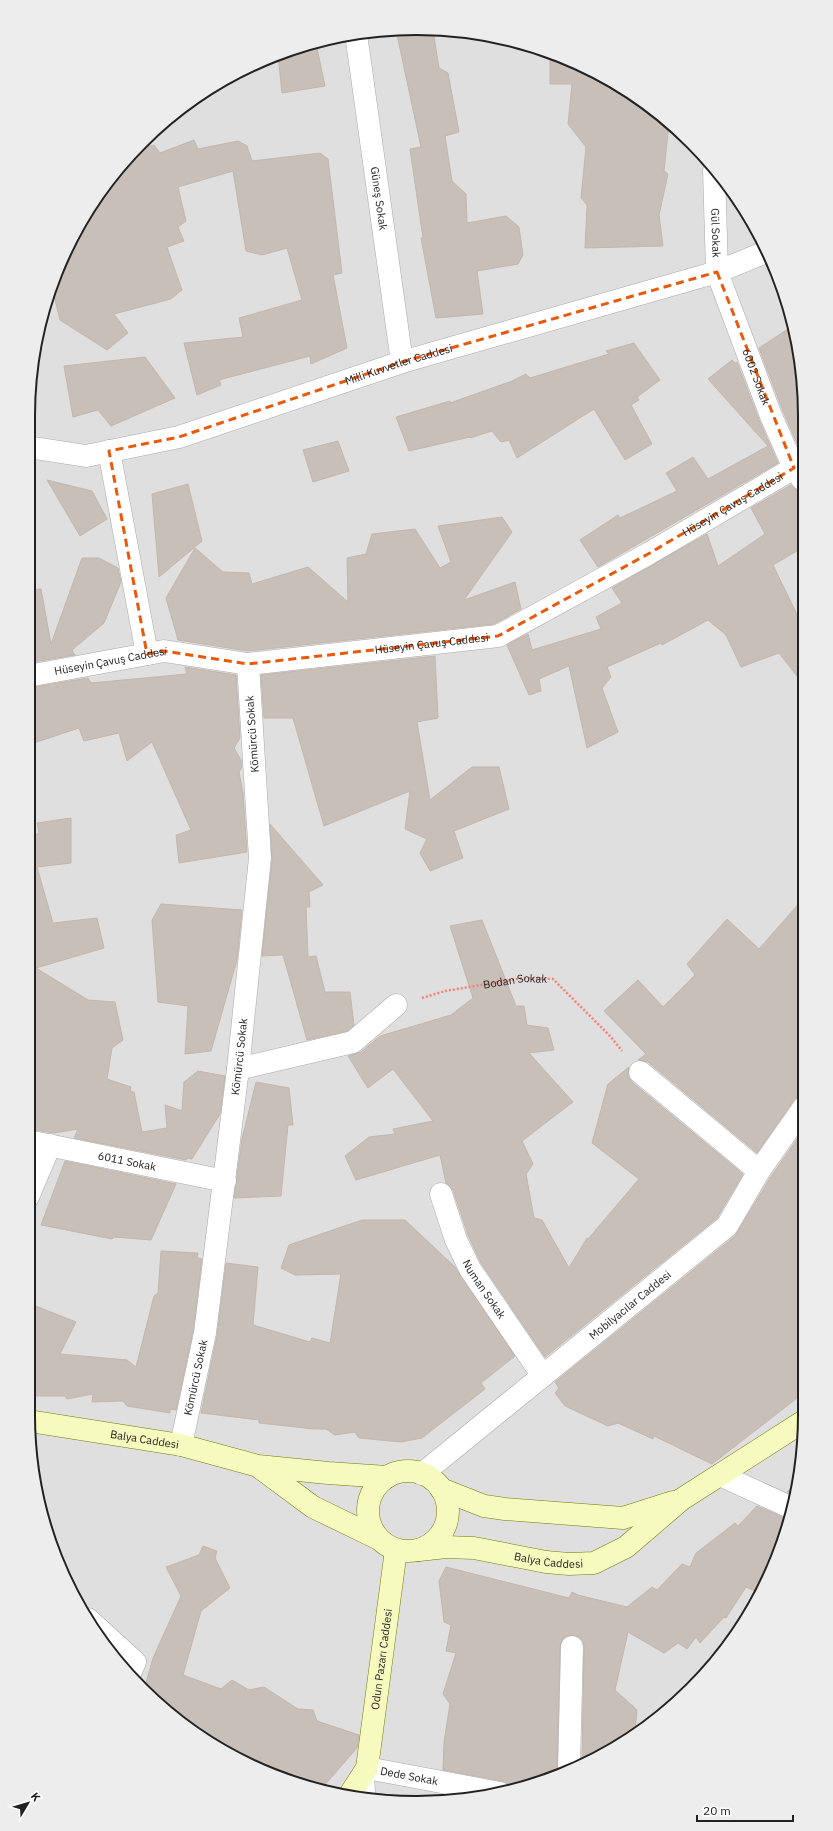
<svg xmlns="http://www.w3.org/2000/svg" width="833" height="1831" viewBox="0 0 833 1831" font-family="'IBM Plex Sans',sans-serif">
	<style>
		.residential { fill: #e0dfdf }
		.building { fill: #c7bfb8; stroke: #c4b6ab }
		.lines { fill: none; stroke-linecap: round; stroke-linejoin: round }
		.lane-casing { stroke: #a9a9a9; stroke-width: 14 }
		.street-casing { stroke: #a9a9a9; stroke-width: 23 }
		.secondary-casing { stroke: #707d05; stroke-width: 23 }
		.path { stroke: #fa8072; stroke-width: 2.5; stroke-dasharray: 2 2; stroke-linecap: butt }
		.lane { stroke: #fff; stroke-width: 13 }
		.street { stroke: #fff; stroke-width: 22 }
		.secondary { stroke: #f7fabf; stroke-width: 22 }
		.marked { fill: none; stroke: #e8590c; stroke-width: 3; stroke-dasharray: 8 5; stroke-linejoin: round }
		.labels { text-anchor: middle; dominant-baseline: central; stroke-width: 3; stroke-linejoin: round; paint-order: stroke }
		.street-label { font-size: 11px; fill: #222; stroke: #fff }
		.rim { fill: none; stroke: #222; stroke-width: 2 }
	</style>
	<rect width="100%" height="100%" fill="#f2efe9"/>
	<!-- residential -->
	<polygon class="residential" points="416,28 492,35 565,57 653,108 725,180 775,268 802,366 805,1415 798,1490 776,1563 740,1630 708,1671 611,1751 492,1796 416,1803 341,1796 222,1751 161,1707 124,1670 80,1609 49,1540 35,1490 28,1415 28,416 35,341 57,268 93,201 142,142 200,94 268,58 340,36"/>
	<!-- building -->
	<g class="building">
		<polygon points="416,28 433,30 439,68 448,73 459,132 445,136 452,181 466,194 467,223 506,216 519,227 523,255 518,264 477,271 483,314 436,318 421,238 423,238 410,149 421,147 396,30"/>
		<polygon points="316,43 325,86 282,93 278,55"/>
		<polygon points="550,53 565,57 653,108 669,124 664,171 668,174 659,215 663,246 585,248 587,205 581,198 586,147 568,124 572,84 550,84"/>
		<polygon points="194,140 198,149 238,141 247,146 252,161 320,153 328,159 342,273 333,275 347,348 311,364 310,356 219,380 221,385 197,395 184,343 243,337 239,318 302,300 287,248 262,255 246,251 233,171 178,187 186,221 178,227 184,241 167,247 182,290 171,299 114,314 128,333 107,350 60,320 52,287 57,268 93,201 135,150 154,145 160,153"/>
		<polygon points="791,327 802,366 802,455 783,411 759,348"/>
		<polygon points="634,343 660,380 637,397 639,400 631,405 652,444 625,460 594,409 517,458 509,440 501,442 492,431 470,438 470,437 409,451 396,417 450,401 450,403 512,381 526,374 530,378 609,354 606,351"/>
		<polygon points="145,357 175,398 111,426 98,410 73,417 64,366"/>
		<polygon points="732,360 735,363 737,362 759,420 778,463 598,567 580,540 618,515 620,518 677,491 666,473 693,457 708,479 768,446 708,379"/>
		<polygon points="338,441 349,471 313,482 303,450"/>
		<polygon points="47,480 92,491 107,519 80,536"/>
		<polygon points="188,484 202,541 159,577 152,494"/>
		<polygon points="791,485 797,490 802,491 802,548 773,565 802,625 803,684 779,653 741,667 726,635 708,620 662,645 661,643 607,667 611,677 602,688 618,732 587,748 569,666 539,679 541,691 529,695 507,645 528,634 532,650 601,629 596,617 622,603 612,588 707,534 718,566 765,534 751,508"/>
		<polygon points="502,517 512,532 464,600 515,582 521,609 494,624 248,651 178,640 166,598 195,548 223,572 249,573 252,584 308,567 348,602 347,558 366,554 372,534 415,529 440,568 451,562 438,526"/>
		<polygon points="82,558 99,558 118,568 121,582 104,623 72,650 75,655 28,663 28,590 41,589 51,644"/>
		<polygon points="435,656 438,718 417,722 430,800 472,767 499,767 509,809 454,831 463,858 430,871 420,853 427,839 405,829 410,791 324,826 293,718 264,718 261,675"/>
		<polygon points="185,667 236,675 240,738 234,748 241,760 242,767 239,772 243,793 247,852 179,863 176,835 191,830 152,742 127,761 119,733 84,741 79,728 28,745 28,688 88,678 91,683 187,674"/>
		<polygon points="71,818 71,863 37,867 53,923 97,918 104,948 36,968 88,1000 115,1002 123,1040 112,1048 107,1079 131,1087 130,1091 134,1092 142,1132 167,1128 165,1105 182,1111 184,1082 198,1071 225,1076 220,1114 192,1159 187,1158 186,1160 74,1138 78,1129 54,1133 28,1129 28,992 33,968 28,970 28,834 39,834 37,823"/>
		<polygon points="270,824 323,885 309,892 310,907 306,907 308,957 316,956 325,992 350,992 354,1025 347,1031 307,1040 283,955 262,956 272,859"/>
		<polygon points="803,899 804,1095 798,1096 794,1100 757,1153 648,1062 638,1060 646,1054 604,1011 638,980 663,1007 695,975 687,964 727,919 759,949"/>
		<polygon points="161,904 242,910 237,960 211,1051 185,1054 188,1006 158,1002 152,920"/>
		<polygon points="482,920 516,1006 524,1006 527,1025 548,1028 554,1050 529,1053 573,1102 522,1141 533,1164 526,1174 534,1218 542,1220 569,1268 587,1238 588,1239 639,1179 592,1143 608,1084 629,1067 628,1076 632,1082 743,1174 717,1218 545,1357 481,1263 468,1235 453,1190 446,1183 440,1155 356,1180 345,1156 369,1137 395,1134 393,1129 433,1121 393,1069 368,1088 348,1056 361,1052 380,1036 451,1015 473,998 450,926"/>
		<polygon points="256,1082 289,1088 293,1125 288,1125 281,1196 234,1198 242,1139"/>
		<polygon points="804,1129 805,1392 712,1464 654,1436 653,1439 618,1423 608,1426 565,1406 555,1393 559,1388 555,1382 735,1236 770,1178"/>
		<polygon points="65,1161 176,1184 151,1240 114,1237 112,1239 41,1225"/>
		<polygon points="362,1220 405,1220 455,1267 515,1356 481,1383 485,1389 422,1438 401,1442 359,1438 355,1432 335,1435 326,1429 314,1429 259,1423 259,1420 201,1413 217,1336 226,1263 258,1267 253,1325 310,1342 312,1338 330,1343 341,1274 295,1275 281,1268 289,1245"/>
		<polygon points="161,1251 198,1253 197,1258 202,1259 193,1331 176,1410 170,1409 170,1413 127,1406 123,1401 92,1402 93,1394 67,1399 65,1396 28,1396 28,1303 76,1322 60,1354 127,1360 136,1367 154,1296 158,1293"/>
		<polygon points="798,1481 796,1496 787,1492"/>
		<polygon points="757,1506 789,1520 776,1563 760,1593 746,1587 726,1618 724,1617 700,1643 696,1637 687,1649 678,1643 664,1653 628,1632 615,1690 637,1710 635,1731 611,1751 582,1762 584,1647 583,1641 579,1637 572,1635 566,1636 562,1640 560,1647 557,1771 513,1787 502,1781 443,1770 444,1742 450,1704 443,1694 456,1653 446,1651 451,1625 444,1622 439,1581 446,1567 569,1598 572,1592 578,1595 627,1607 652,1587 657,1590 682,1564 690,1567 696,1553 735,1523 738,1526"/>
		<polygon points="203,1546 217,1551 215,1558 230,1588 201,1611 183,1675 221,1689 232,1680 249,1690 264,1687 298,1709 313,1710 317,1721 359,1735 357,1748 322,1788 222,1751 161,1707 144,1690 153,1658 181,1596 166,1567 199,1555"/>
	</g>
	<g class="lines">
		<!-- lane casing -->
		<g class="lane-casing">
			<polyline id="lane" points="367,1770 369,1798"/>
		</g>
		<!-- street casing -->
		<g class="street-casing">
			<g id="street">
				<path id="s2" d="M356 34 402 362"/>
				<path id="s3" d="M714 170 717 272 771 416 794 468 802 479"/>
				<path id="s4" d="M28 447 86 456 179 437 402 362 717 272 766 252"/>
				<polyline points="109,451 147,654"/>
				<path id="s5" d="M28 676 164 651 248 664 498 636 648 554 794 468"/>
				<polyline points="238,1069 353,1042 396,1005"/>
				<polyline points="640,1072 759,1171"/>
				<path id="s6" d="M28 1141 225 1181"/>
				<path id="s7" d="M441 1194 456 1240 470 1269 543 1376"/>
				<polyline points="28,1197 50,1145"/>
				<path id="s8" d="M181 1445 205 1333 238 1069 260 858 248 664"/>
				<path id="s9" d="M422 1474 727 1226 759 1171 804 1107"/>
				<polyline points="720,1475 792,1508"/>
				<polyline points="88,1619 135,1662 129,1676"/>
				<polyline points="569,1767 572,1647"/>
				<path id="s10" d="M367 1768 500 1793"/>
			</g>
		</g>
		<!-- secondary casing -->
		<g class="secondary-casing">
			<g id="secondary">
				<path id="s11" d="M29 1421 181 1445 258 1466 328 1473 387 1477"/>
				<polyline points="259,1467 313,1507 377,1538"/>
				<circle cx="408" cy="1511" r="40"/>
				<polyline points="441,1489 484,1506 505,1509 623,1518 673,1502"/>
				<path id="s12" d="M419 1550 446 1547 474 1548 546 1562 569 1564 594 1563 626 1547 682 1499 804 1421"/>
				<path id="s13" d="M349 1796 367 1768 396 1550"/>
			</g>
		</g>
		<!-- path -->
		<path class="path" id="s1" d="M422 998 445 991 524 978 553 979 610 1036 622 1051"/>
		<!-- lane -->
		<use href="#lane" class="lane"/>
		<!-- street -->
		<use href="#street" class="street"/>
		<!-- secondary -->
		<use href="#secondary" class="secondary"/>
	</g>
	<!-- marked area -->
	<path class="marked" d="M717 272 794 468 648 554 498 636 248 664 164 651 147 654 109 451 179 437 402 362Z"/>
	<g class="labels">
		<!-- street labels -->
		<g class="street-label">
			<text stroke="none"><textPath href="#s2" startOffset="166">Güneş Sokak</textPath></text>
			<text stroke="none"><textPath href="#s3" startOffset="63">Gül Sokak</textPath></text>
			<text stroke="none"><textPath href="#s4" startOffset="385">Milli Kuvvetler Caddesi</textPath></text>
			<text stroke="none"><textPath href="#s3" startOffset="214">6002 Sokak</textPath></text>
			<text stroke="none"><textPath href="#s5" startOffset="744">Hüseyin Çavuş Caddesi</textPath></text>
			<text stroke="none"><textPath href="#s5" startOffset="408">Hüseyin Çavuş Caddesi</textPath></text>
			<text stroke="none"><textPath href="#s5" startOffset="84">Hüseyin Çavuş Caddesi</textPath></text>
			<text transform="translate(252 734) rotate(-94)">Kömürcü Sokak</text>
			<text stroke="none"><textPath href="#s1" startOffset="95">Bodan Sokak</textPath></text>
			<text stroke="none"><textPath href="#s8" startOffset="393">Kömürcü Sokak</textPath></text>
			<text stroke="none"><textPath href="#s6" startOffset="101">6011 Sokak</textPath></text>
			<text stroke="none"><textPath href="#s7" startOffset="105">Numan Sokak</textPath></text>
			<text stroke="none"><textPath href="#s9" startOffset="268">Mobilyacılar Caddesi</textPath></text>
			<text stroke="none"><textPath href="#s8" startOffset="69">Kömürcü Sokak</textPath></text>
			<text stroke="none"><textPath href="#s11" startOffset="117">Balya Caddesi</textPath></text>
			<text stroke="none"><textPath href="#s12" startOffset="131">Balya Caddesi</textPath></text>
			<text stroke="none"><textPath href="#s13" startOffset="143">Odun Pazarı Caddesi</textPath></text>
			<text stroke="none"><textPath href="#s10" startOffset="43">Dede Sokak</textPath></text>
		</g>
	</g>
	<!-- crop -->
	<path d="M0 0H833V1831H0ZM416 35H417A381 381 0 0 1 798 416V1415A381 381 0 0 1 417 1796H416A381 381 0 0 1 35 1415V416A381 381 0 0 1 416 35Z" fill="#ededed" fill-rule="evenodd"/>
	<path class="rim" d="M416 35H417A381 381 0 0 1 798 416V1415A381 381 0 0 1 417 1796H416A381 381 0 0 1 35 1415V416A381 381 0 0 1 416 35Z"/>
	<!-- north arrow -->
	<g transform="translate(28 1803) rotate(52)" stroke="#ffffff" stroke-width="3" paint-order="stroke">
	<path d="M0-3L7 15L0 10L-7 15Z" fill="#222222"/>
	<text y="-6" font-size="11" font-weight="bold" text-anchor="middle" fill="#222222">K</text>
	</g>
	<!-- scale -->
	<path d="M697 1815v6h96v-6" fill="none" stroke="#222222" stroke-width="2"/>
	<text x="703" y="1815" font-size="12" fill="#222222" stroke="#ffffff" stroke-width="3" paint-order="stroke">20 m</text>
</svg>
